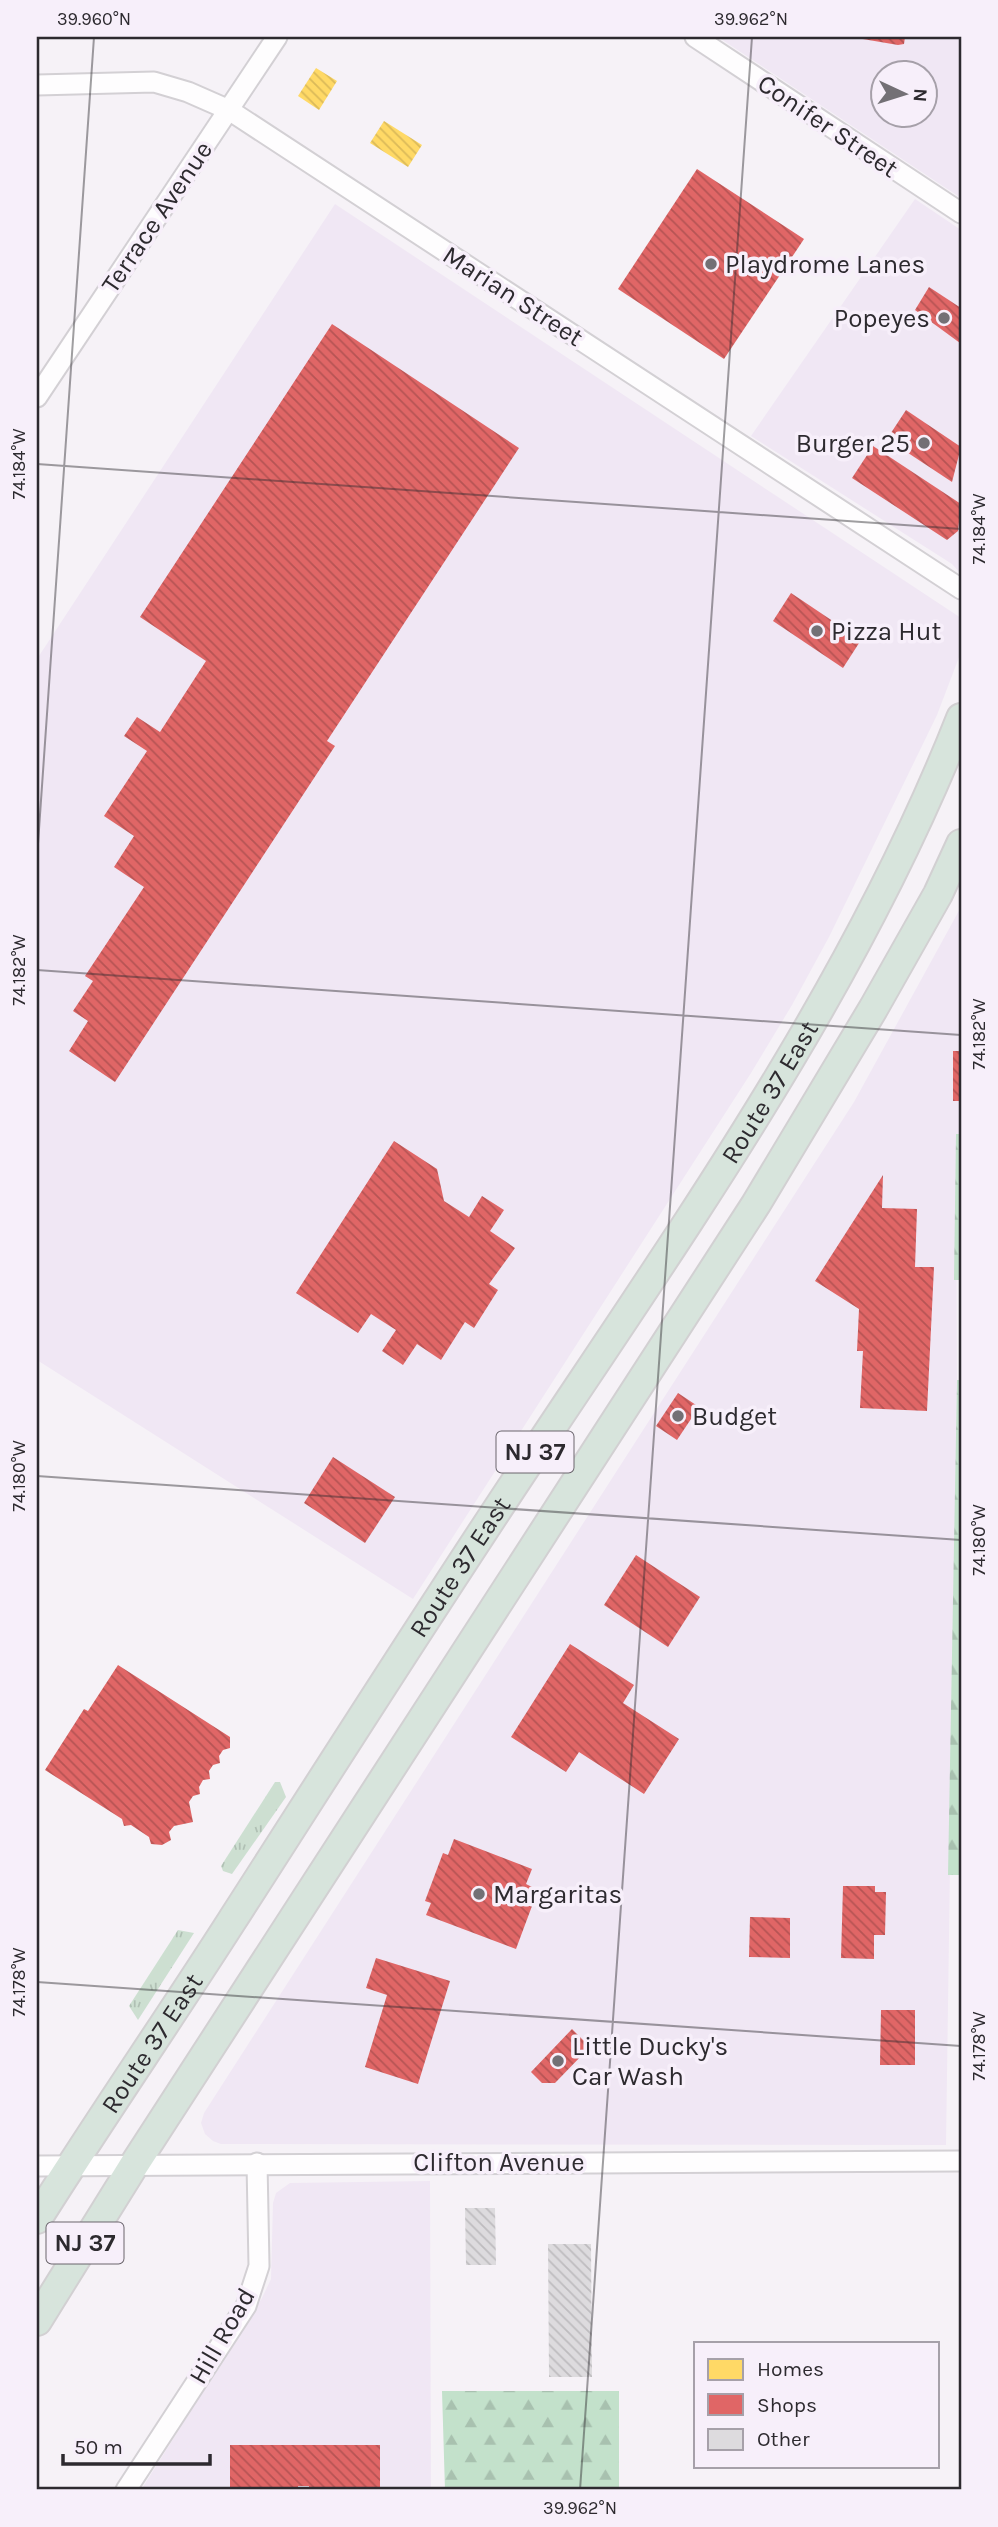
<svg xmlns="http://www.w3.org/2000/svg" width="998" height="2527" viewBox="0 0 998 2527" font-family="Karla,sans-serif">
	<style>
		.built { fill: #f0e7f4; fill-rule: evenodd }
		.grass { fill: url(#grass-tufts) }
		.forest { fill: url(#forest-firs) }
		.homes { fill: url(#homes-back-hatch) }
		.shops { fill: url(#shops-back-hatch) }
		.building { fill: url(#building-back-hatch) }
		.lines { fill: none; stroke-linecap: round; stroke-linejoin: round }
		.minor-casing { stroke: #d3d0d4; stroke-width: 23 }
		.highway-casing { stroke: #d2d0d2; stroke-width: 32 }
		.minor { stroke: #fefdfe; stroke-width: 19 }
		.highway { stroke: #d7e4dc; stroke-width: 28 }
		.ticks { fill: none; stroke: #2d2a2f; stroke-width: 2; stroke-opacity: 0.45 }
		.poi-dot { fill: #737075; stroke: #f7effa; stroke-width: 2.5 }
		.labels { text-anchor: middle; dominant-baseline: central; stroke-width: 7; stroke-linejoin: round; paint-order: stroke }
		.shield { fill: #f7effa; stroke: #6a656c; stroke-width: 2 }
		.shield-label { font-size: 24px; font-weight: bold; fill: #2d2a2f }
		.street-label { font-size: 26px; fill: #2d2a2f; stroke: #f7effa }
		.poi-label { font-size: 26px; fill: #2d2a2f; stroke: #f7effa; text-anchor: start }
		.neatline { fill: none; stroke: #2d2a2f; stroke-width: 2.5 }
		.ticks-label { font-size: 18px; text-anchor: middle; fill: #2d2a2f }
	</style>
	<defs>
		<pattern id="grass-tufts" width="24" height="20" patternUnits="userSpaceOnUse" patternTransform="scale(1.75)"><rect width="24" height="20" fill="#cddfd1"/><path d="M3 7l-1-3M5 7V3M7 7l1-3M15 17l-1-3M17 17v-4M19 17l1-3" fill="none" stroke="#b0c0b4"/></pattern>
		<pattern id="forest-firs" width="22" height="20" patternUnits="userSpaceOnUse" patternTransform="scale(1.75)"><rect width="22" height="20" fill="#c3e1cb"/><path d="M5 1l3.5 6h-7zM16 11l3.5 6h-7z" fill="#a8c1af"/></pattern>
		<pattern id="homes-back-hatch" width="6" height="6" patternUnits="userSpaceOnUse" patternTransform="scale(1.75)"><rect width="6" height="6" fill="#ffd966"/><path d="M-1 5l2 2M0 0l6 6M5-1l2 2" fill="none" stroke="#dbba59"/></pattern>
		<pattern id="shops-back-hatch" width="6" height="6" patternUnits="userSpaceOnUse" patternTransform="scale(1.75)"><rect width="6" height="6" fill="#e06666"/><path d="M-1 5l2 2M0 0l6 6M5-1l2 2" fill="none" stroke="#b65454"/></pattern>
		<pattern id="building-back-hatch" width="6" height="6" patternUnits="userSpaceOnUse" patternTransform="scale(1.75)"><rect width="6" height="6" fill="#dddbde"/><path d="M-1 5l2 2M0 0l6 6M5-1l2 2" fill="none" stroke="#bebcbf"/></pattern>
	</defs>
	<rect width="100%" height="100%" fill="#f6f2f7"/>
	<!-- built -->
	<g class="built">
		<path d="M718 37H961V198ZM883 74H925V116H883Z"/>
		<polygon points="915,199 961,230 961,574 952,564 751,436"/>
		<polygon points="335,204 961,618 961,652 937,715 829,937 792,1005 751,1073 413,1599 37,1360 37,659"/>
		<polygon points="961,907 961,1134 956,1135 957,1380 946,2145 221,2144 213,2141 205,2134 201,2123 204,2113 854,1102"/>
		<polygon points="430,2181 431,2490 141,2490 262,2298 271,2279 273,2203 276,2193 290,2183"/>
	</g>
	<!-- grass -->
	<g class="grass">
		<polygon points="275,1782 280,1782 286,1797 232,1874 223,1871 221,1866"/>
		<polygon points="178,1930 194,1933 138,2020 129,2006"/>
	</g>
	<!-- forest -->
	<g class="forest">
		<polygon points="956,1134 961,1134 961,1280 954,1280"/>
		<polygon points="957,1380 961,1380 961,1875 948,1875"/>
		<polygon points="442,2391 619,2391 619,2490 445,2490"/>
	</g>
	<!-- homes -->
	<g class="homes">
		<polygon points="316,68 337,81 319,110 298,96"/>
		<polygon points="384,121 422,145 408,167 370,143"/>
	</g>
	<!-- shops -->
	<g class="shops">
		<polygon points="851,37 905,37 904,44 898,45"/>
		<polygon points="697,169 804,239 724,359 618,289"/>
		<polygon points="929,287 961,308 960,343 915,310"/>
		<polygon points="332,324 519,448 327,741 335,746 115,1082 69,1051 88,1021 73,1011 93,981 85,976 144,887 114,867 134,836 104,816 147,751 124,736 137,717 160,732 206,661 140,617"/>
		<polygon points="906,410 961,447 952,482 887,439"/>
		<polygon points="873,446 961,504 958,531 947,540 852,478"/>
		<polygon points="791,593 861,640 843,668 773,621"/>
		<rect x="953" y="1051" width="8" height="50"/>
		<polygon points="394,1141 437,1169 444,1201 469,1217 482,1196 504,1210 490,1231 515,1248 489,1284 498,1290 474,1328 465,1322 441,1360 417,1344 403,1365 382,1351 396,1330 371,1314 358,1333 296,1293"/>
		<polygon points="883,1175 882,1208 917,1209 915,1267 934,1267 927,1411 860,1408 863,1351 857,1351 859,1309 815,1281"/>
		<polygon points="678,1393 699,1407 677,1440 656,1426"/>
		<polygon points="333,1457 395,1497 365,1543 304,1503"/>
		<polygon points="636,1555 700,1597 668,1647 604,1605"/>
		<polygon points="570,1644 634,1685 623,1703 679,1739 644,1794 579,1752 566,1772 511,1737"/>
		<polygon points="118,1665 230,1737 230,1748 223,1750 219,1756 220,1763 213,1765 209,1771 210,1779 203,1780 199,1787 200,1794 193,1796 189,1802 193,1822 174,1826 169,1832 171,1840 162,1845 151,1844 149,1837 131,1825 124,1826 122,1819 45,1770 84,1709 88,1711"/>
		<polygon points="454,1839 532,1869 526,1884 532,1887 526,1903 532,1906 516,1949 426,1915 431,1903 425,1901 443,1853 448,1855"/>
		<polygon points="843,1886 875,1886 875,1892 886,1892 885,1935 874,1935 874,1959 841,1958"/>
		<polygon points="750,1917 790,1918 790,1958 749,1957"/>
		<polygon points="376,1958 450,1981 418,2084 365,2067 387,1995 366,1988"/>
		<polygon points="881,2010 915,2010 915,2065 880,2065"/>
		<polygon points="572,2029 588,2045 584,2049 586,2051 555,2083 542,2083 531,2072"/>
		<polygon points="230,2445 380,2445 380,2490 309,2490 309,2486 298,2486 298,2490 230,2490"/>
	</g>
	<!-- building -->
	<g class="building">
		<polygon points="465,2208 495,2208 496,2265 466,2265"/>
		<polygon points="548,2244 591,2244 592,2377 549,2377"/>
	</g>
	<g class="lines">
		<!-- minor casing -->
		<g class="minor-casing">
			<g id="minor">
				<polyline points="695,37 961,213"/>
				<polyline points="37,85 154,82 188,92 229,110 961,589"/>
				<polyline points="37,397 277,37"/>
				<polyline points="37,2166 961,2161"/>
				<polyline points="126,2490 246,2306 259,2266 257,2163"/>
			</g>
		</g>
		<!-- highway casing -->
		<g class="highway-casing">
			<g id="highway">
				<path id="s1" d="M37 2219C100 2119 167 2022 231 1922 330 1768 428 1613 530 1460 688 1222 856 985 961 718"/>
				<polyline points="37,2321 134,2165 756,1204 873,1009 938,894 961,844"/>
			</g>
		</g>
		<!-- minor -->
		<use href="#minor" class="minor"/>
		<!-- highway -->
		<use href="#highway" class="highway"/>
	</g>
	<!-- ticks -->
	<path class="ticks" d="M37 464 961 529M37 858 94 37M37 970 961 1035M37 1476 961 1540M37 1982 961 2046M37 2488 75 2490M580 2490 752 37"/>
	<!-- markers -->
	<g class="poi-dot">
		<circle cx="711" cy="264" r="7"/>
		<circle cx="944" cy="318" r="7"/>
		<circle cx="924" cy="443" r="7"/>
		<circle cx="817" cy="631" r="7"/>
		<circle cx="678" cy="1416" r="7"/>
		<circle cx="479" cy="1894" r="7"/>
		<circle cx="558" cy="2061" r="7"/>
	</g>
	<g class="labels">
		<!-- shield labels -->
		<g class="shield">
			<rect x="496.5" y="1431.5" width="77" height="41" rx="5"/>
			<rect x="46.5" y="2222.5" width="77" height="41" rx="5"/>
		</g>
		<g class="shield-label">
			<text x="535" y="1452">NJ 37</text>
			<text x="85" y="2243">NJ 37</text>
		</g>
		<!-- street labels -->
		<g class="street-label">
			<text transform="translate(828 126) rotate(34)">Conifer Street</text>
			<text transform="translate(157 217) rotate(-56)">Terrace Avenue</text>
			<text transform="translate(513 296) rotate(33)">Marian Street</text>
			<text stroke="none"><textPath href="#s1" startOffset="1344">Route 37 East</textPath></text>
			<text stroke="none"><textPath href="#s1" startOffset="777">Route 37 East</textPath></text>
			<text stroke="none"><textPath href="#s1" startOffset="210">Route 37 East</textPath></text>
			<text x="499" y="2162">Clifton Avenue</text>
			<text transform="translate(222 2336) rotate(-60)">Hill Road</text>
		</g>
		<!-- poi labels -->
		<g class="poi-label">
			<text x="725" y="264">Playdrome Lanes</text>
			<text x="930" y="318" text-anchor="end">Popeyes</text>
			<text x="910" y="443" text-anchor="end">Burger 25</text>
			<text x="831" y="631">Pizza Hut</text>
			<text x="692" y="1416">Budget</text>
			<text x="493" y="1894">Margaritas</text>
			<text x="572" y="2046">Little Ducky's<tspan x="572" dy="30">Car Wash</tspan></text>
		</g>
	</g>
	<!-- border -->
	<rect width="998" height="2527" fill="none" stroke="#f7effa" stroke-width="77"/>
	<!-- legend -->
	<rect x="694" y="2342" width="245" height="126" fill="#f7effa" stroke="#a6a0a9" stroke-width="2"/>
	<rect x="708" y="2359" width="35" height="21" fill="#ffd966" stroke="#a6a0a9" stroke-width="2"/>
	<text x="757" y="2376" font-size="21" fill="#2d2a2f">Homes</text>
	<rect x="708" y="2394" width="35" height="21" fill="#e06666" stroke="#a6a0a9" stroke-width="2"/>
	<text x="757" y="2412" font-size="21" fill="#2d2a2f">Shops</text>
	<rect x="708" y="2429" width="35" height="21" fill="#dddbde" stroke="#a6a0a9" stroke-width="2"/>
	<text x="757" y="2446" font-size="21" fill="#2d2a2f">Other</text>
	<!-- north arrow -->
	<g transform="translate(904 94) rotate(94)"><circle r="33" fill="#f7effa" stroke="#a6a0a9" stroke-width="2"/>
	<path d="M0-5L12 26L0 18L-12 26Z" fill="#737075"/>
	<text y="-10" font-size="19" font-weight="bold" text-anchor="middle" fill="#2d2a2f">N</text>
	</g>
	<!-- scale -->
	<path d="M63 2454v10h147v-10" fill="none" stroke="#2d2a2f" stroke-width="3.5"/>
	<text x="74" y="2454" font-size="21" fill="#2d2a2f" stroke="#f7effa" stroke-width="5" paint-order="stroke">50 m</text>
	<rect x="38" y="38" width="922" height="2450" class="neatline"/>
	<g class="ticks-label">
		<text x="94" y="25">39.960°N</text>
		<text x="751" y="25">39.962°N</text>
		<text transform="translate(19 464) rotate(-90)" y="6">74.184°W</text>
		<text transform="translate(979 529) rotate(-90)" y="6">74.184°W</text>
		<text transform="translate(19 970) rotate(-90)" y="6">74.182°W</text>
		<text transform="translate(979 1034) rotate(-90)" y="6">74.182°W</text>
		<text transform="translate(19 1476) rotate(-90)" y="6">74.180°W</text>
		<text transform="translate(979 1540) rotate(-90)" y="6">74.180°W</text>
		<text transform="translate(19 1982) rotate(-90)" y="6">74.178°W</text>
		<text transform="translate(979 2046) rotate(-90)" y="6">74.178°W</text>
		<text x="580" y="2514">39.962°N</text>
	</g>
</svg>
